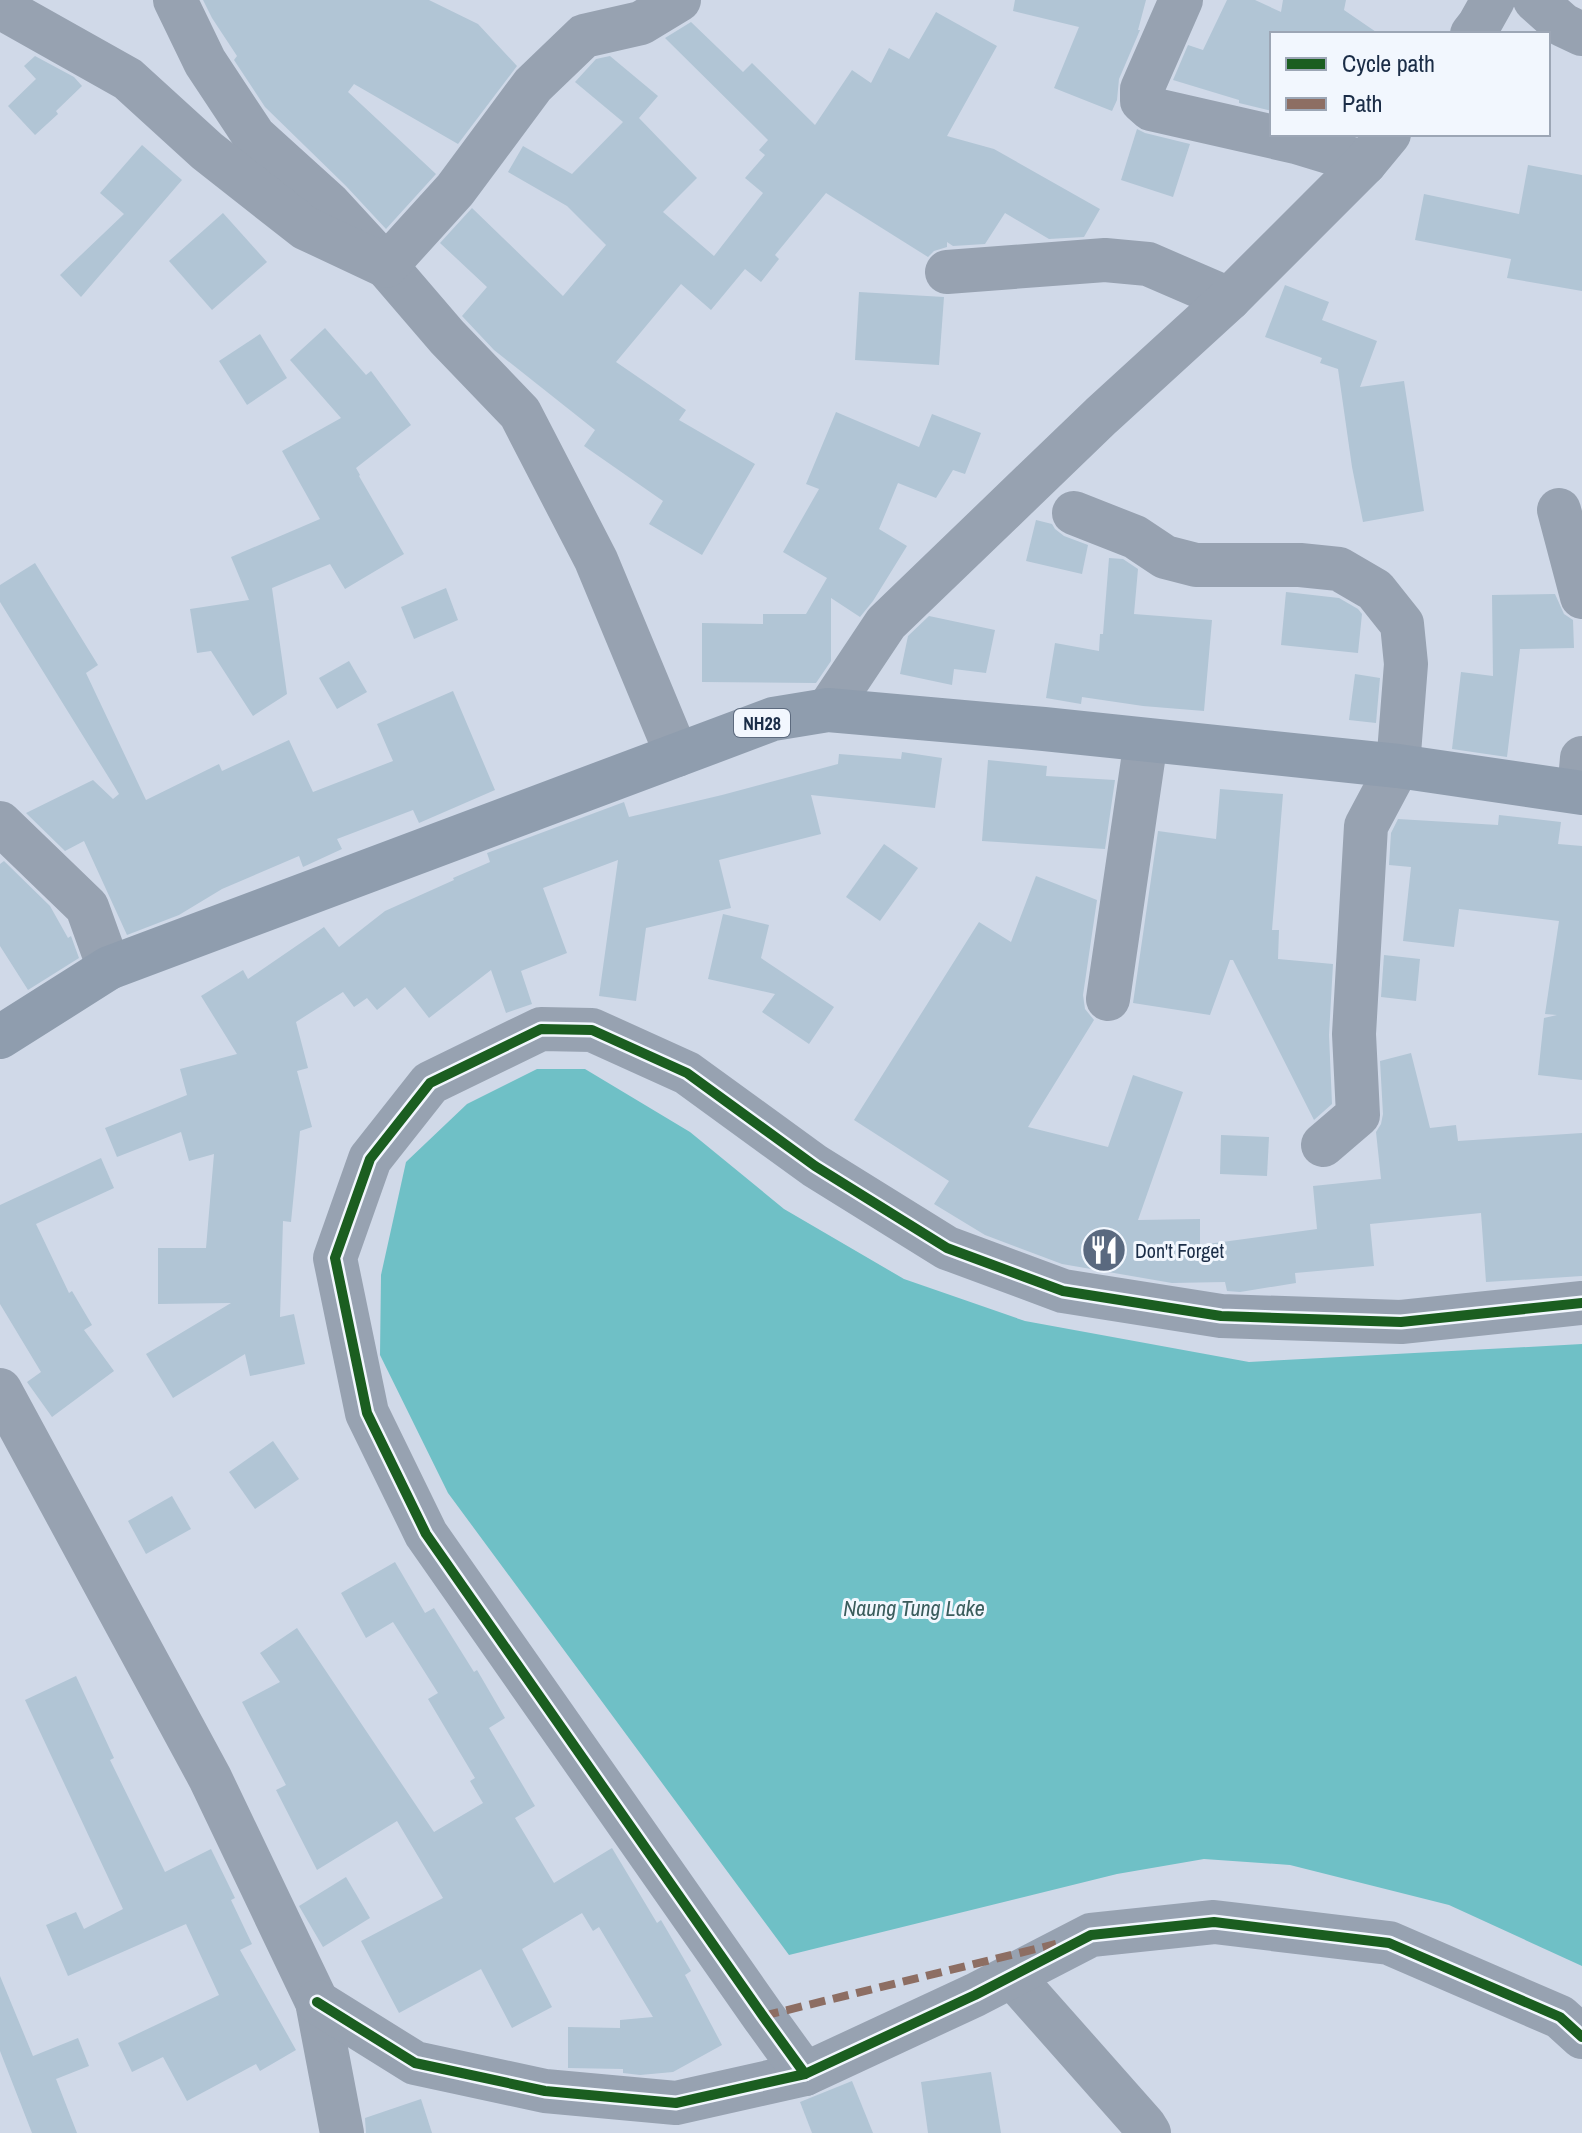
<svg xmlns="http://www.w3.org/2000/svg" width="1582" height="2133" viewBox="0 0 1582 2133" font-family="'Archivo Narrow',sans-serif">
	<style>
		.water { fill: #6fc0c6 }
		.building { fill: #b1c5d5 }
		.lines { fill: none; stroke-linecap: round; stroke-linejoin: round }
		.minor { stroke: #97a2b1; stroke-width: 44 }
		.highway { stroke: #8f9dae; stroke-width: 44 }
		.quiet { stroke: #8d6e63; stroke-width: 8; stroke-dasharray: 16 8; stroke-linecap: butt }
		.cycleway-casing { stroke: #f2f7fe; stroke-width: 15 }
		.cycleway { stroke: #1b5e20; stroke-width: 10 }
		.labels { text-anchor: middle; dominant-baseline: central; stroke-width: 6; stroke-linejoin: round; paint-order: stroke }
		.shield { fill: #f2f7fe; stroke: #5c6a7e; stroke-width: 2 }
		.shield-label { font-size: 18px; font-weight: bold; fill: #1b2d47 }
		.poi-label { font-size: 20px; fill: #1b2d47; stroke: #f2f7fe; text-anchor: start }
		.water-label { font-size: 22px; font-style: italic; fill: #3a5c5c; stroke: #f2f7fe }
	</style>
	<rect width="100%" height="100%" fill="#d0d9e8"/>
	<!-- water -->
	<polygon class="water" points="537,1069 585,1069 690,1132 784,1209 904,1279 1025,1321 1249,1362 1582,1344 1582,1966 1449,1905 1290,1865 1204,1859 1117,1874 789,1955 448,1493 380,1355 381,1275 406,1162 467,1104"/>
	<!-- building -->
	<g class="building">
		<polygon points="203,0 429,0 478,24 517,66 458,144 354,84 348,92 436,174 386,229 346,186 265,107 234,60 237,56 212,18"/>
		<polygon points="1015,0 1146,0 1138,30 1140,30 1119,79 1117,100 1112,111 1054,88 1079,27 1013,11"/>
		<polygon points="1227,0 1255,0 1281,12 1283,0 1346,0 1344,10 1379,34 1272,34 1272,111 1239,103 1239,100 1173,80 1188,45 1203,50"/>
		<polygon points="936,12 997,46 947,136 994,149 1100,209 1084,237 1049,239 1005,213 985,244 953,246 947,242 947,247 934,251 928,257 826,193 775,255 779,259 761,282 745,269 711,310 681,284 616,362 686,410 679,420 755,464 702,555 649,524 663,501 584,446 595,430 494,350 462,316 487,287 440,243 472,208 563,296 606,245 567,206 508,172 523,146 572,174 623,122 575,82 596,59 610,56 658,96 639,118 697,178 663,212 714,256 763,193 745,178 765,155 759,150 768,140 665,38 691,22 743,72 752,63 815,125 852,70 871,83 889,48 909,59"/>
		<polygon points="35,56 74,77 82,86 56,111 58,114 35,135 8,106 36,79 24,66"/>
		<polygon points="1137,129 1145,133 1190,144 1173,197 1121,180"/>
		<polygon points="142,145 182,180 81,297 60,275 124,214 100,193"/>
		<polygon points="1528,165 1582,175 1582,291 1507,278 1511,259 1415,240 1424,194 1519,214"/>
		<polygon points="223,213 267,262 212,310 169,261"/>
		<polygon points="1285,285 1329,302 1322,320 1377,341 1360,387 1404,381 1424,511 1363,522 1352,467 1338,369 1320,363 1322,358 1265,337"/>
		<polygon points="859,292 944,297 939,365 855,360"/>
		<polygon points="325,328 366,375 371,371 411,425 356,468 360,475 359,476 404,554 345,589 330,564 272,588 287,694 253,716 211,651 197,653 190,609 249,600 231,557 320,519 282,451 341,418 290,360"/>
		<polygon points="260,334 287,378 247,405 219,361"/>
		<polygon points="836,412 919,447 932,414 981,433 965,474 953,470 936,498 898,483 879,529 907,546 873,601 860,617 831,598 831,661 816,683 702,682 702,623 763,624 763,614 806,614 827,578 783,552 819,489 806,484"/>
		<polygon points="1036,520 1052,524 1055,529 1064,536 1088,545 1082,574 1026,561"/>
		<polygon points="1109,558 1123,559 1138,569 1134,614 1212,620 1204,711 1143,706 1082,697 1081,704 1046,698 1055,643 1099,651 1100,634 1103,634"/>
		<polygon points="35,563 98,665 86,673 146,800 219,764 222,771 289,740 313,792 393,761 377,724 453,691 495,790 419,823 413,810 337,839 342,849 303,867 299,856 222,889 179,915 127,935 84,841 65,851 26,813 93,780 113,799 119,794 0,602 0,585"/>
		<polygon points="446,588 458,620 414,639 401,607"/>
		<polygon points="1286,592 1339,598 1358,609 1362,614 1358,653 1281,645"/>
		<polygon points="1555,594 1564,614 1573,620 1574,648 1520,649 1507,757 1452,749 1461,672 1493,676 1492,595"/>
		<polygon points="929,616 995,630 986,673 954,669 952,685 900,674 908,636"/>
		<polygon points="349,661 367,692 337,709 319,678"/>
		<polygon points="1355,674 1380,678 1376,723 1349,720"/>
		<polygon points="902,752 942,758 935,808 811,795 821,834 719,860 731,908 646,928 636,1001 599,996 618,860 543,888 567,953 521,971 532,1004 506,1013 491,970 429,1018 405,987 377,1010 367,998 354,1007 343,992 296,1022 308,1068 297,1071 312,1127 300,1131 291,1222 283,1221 280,1317 294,1314 305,1364 250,1376 245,1354 173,1398 146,1354 231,1303 158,1304 158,1248 206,1248 214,1154 189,1161 181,1132 117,1157 105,1128 187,1095 180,1069 237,1054 201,996 243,970 248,979 324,927 339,947 385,911 454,880 453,878 490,862 487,853 624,802 629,817 722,795 838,764 839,754 901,759"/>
		<polygon points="988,760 1047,766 1046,776 1115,780 1105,849 982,841"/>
		<polygon points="1220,789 1283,794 1272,930 1279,930 1278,959 1333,964 1329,1035 1332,1104 1314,1120 1233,960 1230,960 1210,1015 1133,1003 1158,831 1216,839"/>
		<polygon points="1499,815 1561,822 1558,844 1582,846 1582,1080 1538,1075 1544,1018 1557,1015 1545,1014 1559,921 1459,909 1454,947 1403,941 1411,867 1389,865 1391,833 1398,819 1498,825"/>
		<polygon points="884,844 918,868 880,921 846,897"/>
		<polygon points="4,861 50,906 68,938 71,936 79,958 28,990 0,946 0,864"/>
		<polygon points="1036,876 1097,900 1083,995 1085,1009 1094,1020 1028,1127 1108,1147 1133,1075 1183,1092 1138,1220 1200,1219 1200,1245 1317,1229 1313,1186 1381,1179 1376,1132 1381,1124 1383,1114 1380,1061 1411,1053 1430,1128 1456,1125 1458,1141 1582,1133 1582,1276 1486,1282 1481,1213 1370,1224 1374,1266 1295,1273 1296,1283 1240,1292 1227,1291 1225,1282 1172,1283 1062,1264 985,1235 934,1204 949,1181 854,1120 979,922 1011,942"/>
		<polygon points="723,914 769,925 761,958 834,1007 809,1044 762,1012 775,994 708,979"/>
		<polygon points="1384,955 1420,959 1416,1001 1381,997"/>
		<polygon points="1221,1135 1269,1137 1267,1176 1220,1174"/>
		<polygon points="101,1158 114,1188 36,1224 69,1293 72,1291 92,1325 84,1330 114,1371 52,1417 27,1382 41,1372 0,1304 0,1205"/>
		<polygon points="273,1441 299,1479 255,1509 229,1472"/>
		<polygon points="172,1496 191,1529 146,1554 128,1521"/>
		<polygon points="395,1562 425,1613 434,1608 474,1672 477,1670 505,1718 489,1728 535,1806 515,1818 554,1883 612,1848 657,1923 661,1920 691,1971 685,1975 722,2045 673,2072 640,2075 623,2073 623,2069 568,2068 568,2027 620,2028 620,2020 653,2017 599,1927 593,1931 582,1913 522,1949 552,2007 512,2028 481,1969 399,2013 361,1941 443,1898 397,1821 317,1870 276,1790 286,1785 242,1702 280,1682 260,1653 297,1628 434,1832 483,1803 470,1781 475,1778 428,1699 438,1693 393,1622 366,1638 341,1593"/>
		<polygon points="76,1676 114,1758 110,1760 165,1872 211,1849 235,1898 231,1900 252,1944 240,1950 296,2050 260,2071 256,2064 187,2101 163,2057 132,2072 118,2043 219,1995 186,1924 68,1976 46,1925 76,1912 84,1929 123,1909 25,1700"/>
		<polygon points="346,1877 370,1918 323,1947 299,1906"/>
		<polygon points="0,1976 33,2056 78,2038 89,2066 56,2079 77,2133 32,2133 0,2051"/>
		<polygon points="991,2072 1001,2133 928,2133 921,2082"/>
		<polygon points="852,2081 873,2133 812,2133 800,2102"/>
		<polygon points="421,2099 432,2133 366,2133 365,2118"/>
	</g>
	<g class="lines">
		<!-- minor -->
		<g class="minor">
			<polyline points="175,0 205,62 254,136 328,203 386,266 447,337 520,413 596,560 677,755"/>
			<polyline points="1181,0 1142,89 1142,101 1151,109 1296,142 1365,163"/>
			<polyline points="1535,0 1563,25 1582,34"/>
			<polyline points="0,7 128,79 207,151 305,228 386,266 455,190 533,85 584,36 641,23 679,0"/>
			<polyline points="1472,34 1479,25 1493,0"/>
			<polyline points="947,272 1105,260 1148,264 1229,299"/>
			<polyline points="1559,510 1582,597"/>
			<polyline points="1074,513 1135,537 1165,557 1196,565 1300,565 1339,569 1375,590 1402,624 1406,664 1398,766 1366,826 1354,1034 1358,1115 1323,1145"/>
			<polyline points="828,710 886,623 1101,416 1229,299 1365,163 1389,134"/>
			<polyline points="1579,792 1582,758"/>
			<polyline points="0,823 87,907 109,968"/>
			<polyline points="1108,999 1146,740"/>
			<polyline points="0,1390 210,1778 317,2002 342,2133"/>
			<polyline points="1012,1976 1144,2125 1149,2133"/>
			<polyline points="317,2002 415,2063 545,2091 676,2103 805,2074 975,1995 1091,1935 1214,1922 1389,1943 1560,2017 1582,2037"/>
			<polyline points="805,2074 763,2016 426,1534 367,1413 335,1258 370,1159 430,1083 541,1029 592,1030 687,1073 815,1166 947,1248 1063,1291 1221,1316 1401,1322 1582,1303"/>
		</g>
		<!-- highway -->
		<polyline class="highway" points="0,1037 109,968 773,719 828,710 1044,729 1398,766 1582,793"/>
		<!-- quiet -->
		<polyline class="quiet" points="763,2016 1056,1944"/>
		<!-- cycleway casing -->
		<g class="cycleway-casing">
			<g id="cycleway">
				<polyline points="317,2002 415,2063 545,2091 676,2103 805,2074 975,1995 1091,1935 1214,1922 1389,1943 1560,2017 1582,2037"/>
				<polyline points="805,2074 763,2016 426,1534 367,1413 335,1258 370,1159 430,1083 541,1029 592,1030 687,1073 815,1166 947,1248 1063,1291 1221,1316 1401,1322 1582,1303"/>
			</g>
		</g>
		<!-- cycleway -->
		<use href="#cycleway" class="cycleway"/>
	</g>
	<!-- icons -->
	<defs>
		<g id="restaurant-disc" transform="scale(2.3)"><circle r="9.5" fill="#5a697f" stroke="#f2f7fe"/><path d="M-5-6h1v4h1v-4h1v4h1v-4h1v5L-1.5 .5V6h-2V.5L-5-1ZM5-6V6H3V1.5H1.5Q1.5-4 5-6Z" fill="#fff"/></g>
	</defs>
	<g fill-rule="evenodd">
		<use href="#restaurant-disc" x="1104" y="1250"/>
	</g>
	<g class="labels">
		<!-- shield labels -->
		<rect class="shield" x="734" y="709" width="56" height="28" rx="6"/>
		<g class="shield-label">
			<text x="762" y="723">NH28</text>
		</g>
		<!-- poi labels -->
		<g class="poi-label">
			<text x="1135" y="1250">Don't Forget</text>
		</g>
		<!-- water labels -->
		<g class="water-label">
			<text x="914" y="1608">Naung Tung Lake</text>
		</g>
	</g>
	<!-- legend -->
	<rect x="1270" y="32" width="280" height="104" fill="#f2f7fe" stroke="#9ca6b5" stroke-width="2"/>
	<rect x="1286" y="58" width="40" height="12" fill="#1b5e20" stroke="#9ca6b5" stroke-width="2"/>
	<text x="1342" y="72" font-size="24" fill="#1b2d47">Cycle path</text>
	<rect x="1286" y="98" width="40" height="12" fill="#8d6e63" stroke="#9ca6b5" stroke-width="2"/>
	<text x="1342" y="112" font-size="24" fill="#1b2d47">Path</text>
</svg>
